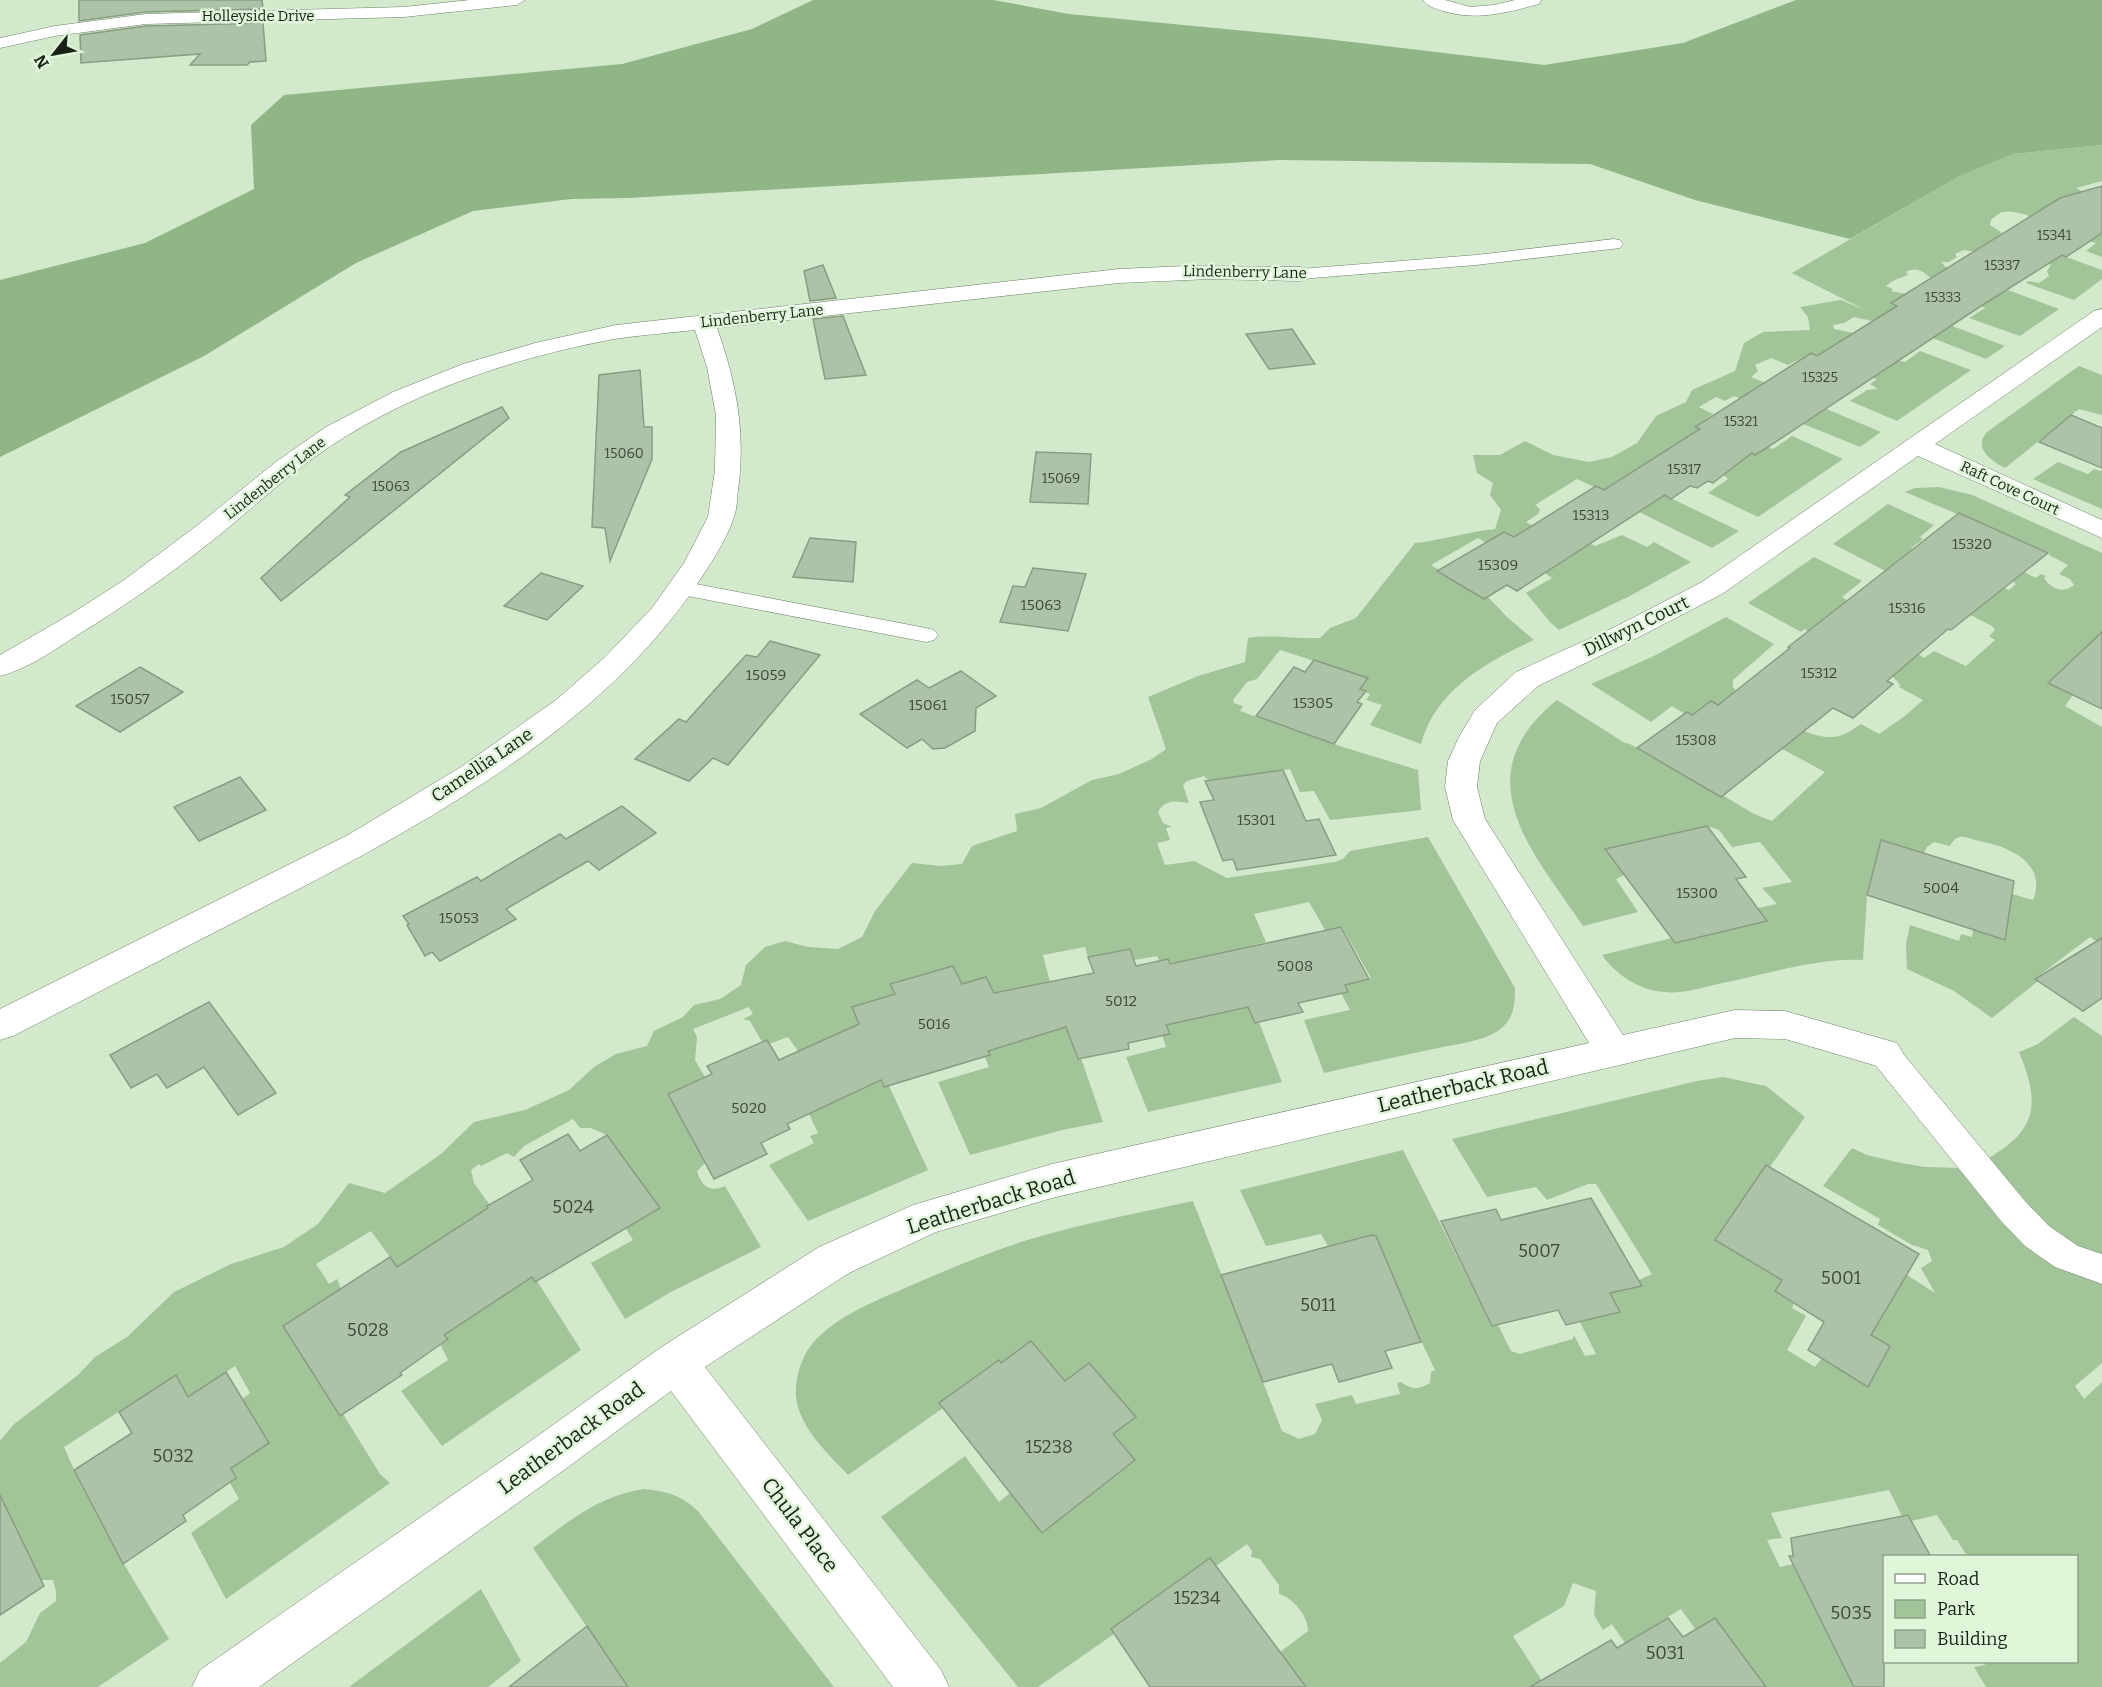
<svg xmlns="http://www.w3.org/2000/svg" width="2102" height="1687" viewBox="0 0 2102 1687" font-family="Bitter,serif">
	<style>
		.green { fill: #a2c499 }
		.forest { fill: #90b586 }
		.building { fill: #adc3a7; stroke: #889d82; stroke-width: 1.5 }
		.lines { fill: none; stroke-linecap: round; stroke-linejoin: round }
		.lane-casing { stroke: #6d8168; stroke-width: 1 }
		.street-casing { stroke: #6d8168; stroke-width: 1 }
		.lane { fill: #fff; fill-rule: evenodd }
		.street { fill: #fff; fill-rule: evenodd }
		.labels { text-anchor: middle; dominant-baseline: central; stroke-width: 5; stroke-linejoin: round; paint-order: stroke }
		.far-number-label { font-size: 14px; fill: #3f4a3c }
		.far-street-label { font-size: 15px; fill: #1a2218; stroke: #dff6d9 }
		.number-label { font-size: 15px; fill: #3f4a3c }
		.street-label { font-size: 18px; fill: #1a2218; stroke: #dff6d9 }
		.near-number-label { font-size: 18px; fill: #3f4a3c }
		.near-street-label { font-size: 21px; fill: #1a2218; stroke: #dff6d9 }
	</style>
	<rect width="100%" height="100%" fill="#d2e9cc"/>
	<!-- green -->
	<g class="green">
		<path d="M2102 145V181L2076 188 2083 192 2058 198 2102 220V257L2086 251 2096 243C2075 236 2022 207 2003 212 1999 213 1994 217 1991 220L1990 225 2002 233 1999 235 2001 238H2014L2102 270V279L2074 300 2026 283 2028 281 2039 283 2049 276 2047 271 2051 265 2048 263 1964 250 1955 254 1957 257 1949 262H1941L1946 267 2059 309 2020 336 1969 318 1985 308 1932 279C1924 272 1917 266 1906 272L1908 275C1896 280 1896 278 1886 286L1893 289 1891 291 1906 294 1892 303 2005 346 1986 359 1879 317 1872 321 1854 317 1844 323 1833 325 1834 329 1853 333 1836 345 1905 362 1920 351 1971 370 1897 421 1850 401 1867 390 1878 389 1870 384 1876 380 1873 376H1865L1811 353 1788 365 1771 358 1755 365 1758 371 1751 377 1881 432 1860 447 1734 396 1725 401 1716 397 1699 407 1713 414 1695 427 1755 455 1768 447 1773 449 1792 436 1843 459 1758 517 1708 493 1728 479 1721 473 1629 478 1739 531 1712 548 1639 512 1596 486 1594 487 1577 479 1535 505 1540 509 1538 514 1526 522 1535 527 1546 521 1595 546 1622 535 1647 547 1654 542 1691 562 1630 596 1559 630 1551 623 1526 593 1552 578 1545 573 1555 561 1505 532 1486 543 1478 538 1431 565 1484 599 1488 597 1507 617 1534 640C1487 662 1436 689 1421 744L1370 725 1382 705 1366 700 1370 694 1360 689 1368 678 1280 650 1257 679 1247 682 1233 700 1234 703 1243 706 1240 711 1343 747 1418 770 1421 810 1330 820 1314 791 1300 792 1290 769 1209 781 1204 776 1187 781 1183 785 1189 803C1176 801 1165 799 1158 812L1163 823 1172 827 1166 828 1170 840 1157 843 1165 865 1194 861 1227 878 1335 862 1343 859 1350 851 1428 837 1515 988C1515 1005 1514 1019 1499 1030 1484 1041 1457 1044 1438 1048 1400 1056 1362 1064 1324 1073L1304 1020 1350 1010 1341 993 1348 991 1345 985 1371 978 1342 927 1325 930 1309 902 1254 914 1266 942 1222 953 1255 1022H1259L1282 1082 1148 1112 1126 1057 1166 1047 1162 1035 1166 1025 1193 1019 1168 959 1159 961 1157 956 1134 960 1129 949 1088 957 1085 947 1043 955 1050 982 1077 1059 1081 1058 1103 1122 1062 1130 970 1155 938 1082 989 1067 985 1057 990 1056 988 1051 1017 1042 986 977 962 984 953 966 891 983 895 994 852 1007 883 1087 889 1086 928 1170 808 1221 769 1165 814 1143 810 1136 818 1133 809 1114 834 1102 788 1037 769 1044 766 1040 762 1042 750 1021 743 1019 753 1014 749 1007 693 1029 697 1037 695 1060 705 1077 668 1094 706 1162 697 1171C701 1186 710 1193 725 1186L761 1247 671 1292 625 1319 591 1263 633 1240 626 1229 660 1208 607 1135 591 1128H580L573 1119 524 1146 514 1157 507 1153 481 1166 479 1164 471 1170 474 1183 489 1204 487 1206 535 1282 537 1281 581 1350 442 1446 401 1391 448 1360 440 1344 448 1339 444 1335 479 1312 431 1245 397 1267 371 1231 316 1264 329 1284 337 1279 341 1289 283 1326 340 1416 343 1414 380 1474 390 1483 226 1599 191 1533 239 1499 230 1483 236 1478 231 1468 268 1443 242 1399 250 1393 235 1366 188 1397 176 1375 64 1447C92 1514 131 1576 169 1639L98 1687H0V1663L26 1642 40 1613 56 1601V1591L53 1580H41L8 1511 0 1509V1441L13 1425 78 1375 95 1357 127 1337 174 1292 231 1264 284 1247 318 1224 349 1183 385 1193 441 1154 474 1122 525 1110 569 1090 594 1067 616 1054 647 1046 654 1031 683 1017 694 1005 720 999 741 985 746 965 765 947 785 941 808 947 838 949 862 937 875 911 912 863 941 866 962 864 972 846 1017 831 1015 814 1041 808 1092 780 1119 774 1152 759 1166 749 1148 697 1198 676 1245 662 1248 638C1272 634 1296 639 1320 638L1330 628 1356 618 1415 543C1442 540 1467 532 1495 529L1501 510 1490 495 1493 483 1477 473 1473 455H1500L1525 441 1553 455 1589 462 1612 457 1637 443 1656 416 1686 402 1692 390 1735 371 1744 343 1763 332 1810 330 1808 317 1800 307 1841 300 1865 310 1792 273 1958 177 2013 154Z"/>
		<path d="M2079 366 2102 375V415L2079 409 2005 468C1990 460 1973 448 1987 432Z"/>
		<polygon points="2058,462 2088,474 2094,469 2100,471 2102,470 2102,509 2033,479"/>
		<path d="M1939 487 1972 495 2102 553V637L2082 650 2048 683 2073 695 2065 706 2102 727V945L2090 937 2036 978 2038 981 1992 1018 1954 991 1907 969 1906 944 1910 925 1959 941 1961 934 1972 937 1973 929 2005 936 2012 894 2033 900C2048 864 2009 846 1979 841 1973 840 1965 836 1960 837 1955 838 1952 842 1950 846L1934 842 1927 847 1924 853 1881 840 1867 895 1863 960C1814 958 1766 975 1718 984 1701 988 1682 994 1664 992 1639 990 1616 975 1602 955L1672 938 1767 921 1758 908 1777 904 1762 888 1792 882 1760 842 1732 847 1719 830 1707 826 1606 850 1624 875 1616 879 1638 912 1583 926C1531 850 1463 776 1557 700L1625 743 1630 744 1702 785 1704 784 1754 814 1772 821 1825 772 1760 737 1766 732 1711 701 1692 715 1685 714 1672 706 1651 722 1591 684 1654 656 1726 617 1774 644 1733 680V687L1736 691C1762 707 1801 738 1832 737 1843 737 1852 730 1861 724L1879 734 1905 716 1923 700 1899 687 1900 685C1888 665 1827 641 1804 629L1801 632 1748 603 1814 557 1862 581 1842 597C1872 613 1895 640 1924 658L1934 651 1966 666 1995 640 1989 636 1995 630 1992 626 1833 544 1888 504 1934 525 1920 537 1923 539 1911 548 1982 582 1986 579 2009 590 2016 584 2013 582 2024 572 2036 578 2041 574 2046 576 2044 578C2051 589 2064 594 2074 585L2070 579 2059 574 2068 565 2049 555 2050 553 1905 492 1915 488Z"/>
		<path d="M2074 1017 2102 1036V1259L2048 1233 1987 1159C2037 1131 2041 1104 2019 1052L2038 1044Z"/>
		<path d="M1723 1077 1766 1086 1805 1117 1770 1167 1765 1166 1715 1240 1782 1280 1775 1291 1794 1303 1792 1308 1806 1316 1787 1350 1815 1367 1822 1358 1868 1386 1890 1346 1871 1335 1907 1275 1935 1293 1921 1268 1932 1261 1928 1250 1912 1245 1878 1225 1880 1219 1823 1186 1852 1148 1867 1155 1901 1163 1925 1167 1963 1168 2102 1281V1363L2075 1386 2084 1399 2102 1382V1687H1986L1974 1667 1985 1665 1984 1662H2076V1556H1967L1957 1540H1953L1937 1515 1911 1521 1908 1515 1902 1516 1889 1490 1771 1513 1782 1538 1767 1540 1780 1567 1793 1564 1854 1687H1766L1715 1618 1696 1630 1681 1609 1625 1643 1612 1624 1603 1630 1594 1615 1596 1591 1573 1583 1564 1606 1513 1636 1546 1687H1306L1280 1652 1308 1631C1308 1616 1293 1598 1279 1594V1585L1260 1559 1251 1557 1252 1551 1247 1544 1216 1566 1210 1558 1111 1629 1114 1634 1038 1687H1018L881 1517 965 1456 999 1502 1010 1493 1135 1460 1113 1434 1136 1417 1089 1363 1065 1381 1031 1341 1001 1363 999 1360 940 1403 943 1408 848 1475C827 1452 799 1428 796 1396 795 1378 801 1358 812 1344 835 1317 873 1302 905 1288 944 1271 984 1254 1024 1241 1080 1224 1137 1213 1193 1201L1282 1431 1299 1439 1315 1434 1322 1420 1315 1404 1352 1395 1356 1404 1400 1394 1397 1383 1401 1382C1412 1390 1418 1390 1430 1383L1431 1372 1435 1370 1371 1236 1328 1246 1321 1234 1266 1246 1240 1190 1403 1150 1492 1326 1498 1325 1511 1351 1520 1354 1573 1339 1574 1335 1585 1356 1596 1354 1580 1322 1619 1312 1610 1293 1642 1286 1639 1280 1652 1274 1596 1184H1588L1547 1200 1536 1187 1487 1197 1452 1139 1697 1081Z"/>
		<path d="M643 1489C666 1491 681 1495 698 1511L834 1687H628L533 1548C569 1521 597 1497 643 1489Z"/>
		<polygon points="481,1589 521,1661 488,1687 349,1687"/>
	</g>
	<!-- forest -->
	<polygon class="forest" points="813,0 993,0 1069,14 1318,38 1544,65 1683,43 1796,0 2102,0 2102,145 2013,154 1958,177 1850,239 1695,200 1590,164 1280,160 628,198 571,199 473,211 356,263 204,356 0,457 0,280 145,243 254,189 251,125 284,95 622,64 752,29"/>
	<!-- building -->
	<g class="building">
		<polygon points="79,0 262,0 263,9 146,12 79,21"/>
		<polygon points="263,23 266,61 250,62 247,65 190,65 200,54 81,63 80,35 146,26"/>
		<polygon points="2102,186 2102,233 2066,257 2062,255 1981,306 1768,447 1755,455 1752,453 1713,483 1708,481 1697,488 1690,486 1671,499 1665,495 1517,591 1507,585 1484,599 1437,571 1504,532 1514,537 1596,486 1604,490 1700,429 1695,427 1811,353 1817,356 1897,306 1891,303 2060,198"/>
		<polygon points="823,265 836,298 810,301 804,271"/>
		<polygon points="843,316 866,375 825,379 813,319"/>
		<polygon points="1292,329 1315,364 1269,369 1246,334"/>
		<polygon points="640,370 644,427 652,427 652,459 610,561 605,528 592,527 599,375"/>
		<polygon points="502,407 509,418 281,601 261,578 350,497 345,495 401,452"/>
		<polygon points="2071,415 2102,428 2102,468 2039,442"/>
		<polygon points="1036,452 1091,454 1088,504 1030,502"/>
		<polygon points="1959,513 2048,553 1951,630 1948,629 1887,681 1893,684 1853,718 1833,708 1721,797 1637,748 1687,712 1692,715 1711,701 1718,705 1790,648 1788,647"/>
		<polygon points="810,538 856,542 853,582 793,577"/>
		<polygon points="1033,568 1086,574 1068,631 1000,622 1013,586 1025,587"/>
		<polygon points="541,573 583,586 547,620 504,606"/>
		<polygon points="2102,632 2102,709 2048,683"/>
		<polygon points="770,641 820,655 728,765 713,758 689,781 635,759 679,719 686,722 746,655 757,657"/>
		<polygon points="1314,660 1368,678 1360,689 1366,691 1357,702 1362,704 1334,744 1256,716 1294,667 1305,672"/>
		<polygon points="140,667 183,692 120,732 76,706"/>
		<polygon points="961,671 996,696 976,708 975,731 945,748 933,749 922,739 907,748 860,714 917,680 929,688"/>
		<polygon points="1283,770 1306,821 1319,819 1336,855 1237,870 1233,859 1223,861 1200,802 1214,800 1205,781"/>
		<polygon points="240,777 266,810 199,841 174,807"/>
		<polygon points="622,806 656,833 599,870 588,861 506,909 516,919 440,961 432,952 425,956 407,925 409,924 403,916 477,877 481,881 560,834 566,839"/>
		<polygon points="1707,826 1746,877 1736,879 1767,921 1675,943 1605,849"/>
		<polygon points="1881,840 2014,881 2005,940 1867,895"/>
		<polygon points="1341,927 1369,979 1345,985 1348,992 1298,1003 1303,1012 1255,1023 1248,1007 1166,1025 1170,1034 1128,1043 1129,1049 1078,1059 1066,1027 988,1051 990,1055 884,1087 881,1080 787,1124 790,1129 761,1143 767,1154 714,1179 668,1094 712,1074 707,1066 767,1040 779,1060 859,1024 852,1007 895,994 890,984 953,966 962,984 986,977 994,993 1094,973 1088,957 1130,949 1136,966 1168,959 1170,964"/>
		<polygon points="2102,938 2102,998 2083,1011 2035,979"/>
		<polygon points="209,1002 276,1093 238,1115 204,1067 167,1088 157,1074 131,1088 110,1055"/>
		<polygon points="568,1134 580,1151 607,1135 660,1208 535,1282 532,1277 444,1335 448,1339 400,1373 402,1375 340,1416 283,1326 390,1257 397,1267 488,1208 487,1206 533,1180 520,1160"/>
		<polygon points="1766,1165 1919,1254 1871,1335 1890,1346 1868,1387 1808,1350 1824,1322 1775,1291 1782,1280 1715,1240"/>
		<polygon points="1591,1198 1642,1286 1610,1293 1620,1312 1566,1325 1558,1310 1492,1326 1441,1221 1496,1209 1501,1220"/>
		<polygon points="1371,1235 1376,1236 1421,1342 1385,1351 1392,1368 1339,1382 1332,1364 1263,1382 1221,1275"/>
		<polygon points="1031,1341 1065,1381 1089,1363 1136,1417 1113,1434 1135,1460 1042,1533 939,1403 999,1360 1001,1363"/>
		<polygon points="226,1372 269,1443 231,1468 236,1478 183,1515 186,1521 123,1564 74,1470 132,1433 119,1412 176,1375 188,1397"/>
		<polygon points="0,1495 44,1586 0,1615"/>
		<polygon points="1908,1515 1931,1557 1884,1557 1884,1687 1854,1687 1789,1556 1793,1556 1791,1538"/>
		<polygon points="1210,1558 1280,1652 1306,1687 1150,1687 1111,1629"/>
		<polygon points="1668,1618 1683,1637 1715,1618 1766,1687 1530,1687 1611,1640 1617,1648"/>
		<polygon points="587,1626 628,1687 509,1687"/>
	</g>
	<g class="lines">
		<!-- lane casing -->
		<g class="lane-casing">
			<g id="lane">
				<polygon points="1614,239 1620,240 1623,244 1620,248 1476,265 1300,279 1294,278 1291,274 1294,270 1300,269 1476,255"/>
				<polygon points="680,581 926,628 934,630 938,635 934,640 926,642 672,593 669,588 672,583"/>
				<polygon points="1884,1041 1895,1044 2025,1201 2049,1226 2078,1246 2102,1254 2102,1284 2055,1267 2025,1246 2001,1221 1873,1062 1869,1053 1873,1044"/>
			</g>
		</g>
		<!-- street casing -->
		<g class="street-casing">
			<g id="street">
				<polygon points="470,0 525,0 517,5 404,17 146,24 55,36 0,48 0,38 55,26 146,14 404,7"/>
				<path d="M1423 0H1445L1470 7 1494 5 1515 0H1541L1539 4C1506 13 1476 21 1443 11 1436 9 1427 6 1423 0Z"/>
				<path d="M1187 266 1300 267 1308 269 1311 274 1308 279 1300 281 1210 279 1119 283 717 328C736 381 746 433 738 490 737 498 737 509 734 517 726 542 708 567 694 589 592 736 414 830 258 910 176 952 95 994 13 1036L0 1040V1009L348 835 461 767 556 700 604 658 652 608 684 563 708 517 715 470 716 415 707 367 695 330C668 333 641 335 614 339 508 359 400 395 312 459 279 483 249 511 217 537 172 573 125 606 76 636 53 651 27 669 0 676V655L71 614 124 580 199 524 277 461 326 427 393 392 463 364 535 343 616 325 1119 269Z"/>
				<polygon points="2102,309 2102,327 1935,444 2102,520 2102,538 1918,456 1722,594 1635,639 1538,686 1497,723 1480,761 1477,787 1485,819 1623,1035 1735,1010 1785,1011 1897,1043 1903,1053 1897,1063 1884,1068 1785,1039 1735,1038 1052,1198 936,1232 849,1273 705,1367 941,1670 949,1687 893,1687 671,1391 564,1470 259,1687 192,1687 200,1670 532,1440 660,1348 819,1247 913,1205 1052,1164 1589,1043 1453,820 1445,787 1448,761 1459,737 1475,710 1516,672 1615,627 1702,582 2094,311"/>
			</g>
		</g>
		<!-- lane -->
		<use href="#lane" class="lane"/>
		<!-- street -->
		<use href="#street" class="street"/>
	</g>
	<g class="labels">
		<!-- far-number labels -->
		<g class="far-number-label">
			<text x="2054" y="235">15341</text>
			<text x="2002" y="265">15337</text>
			<text x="1943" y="297">15333</text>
			<text x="1820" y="377">15325</text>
			<text x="1741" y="421">15321</text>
			<text x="624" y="453">15060</text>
			<text x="1684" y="469">15317</text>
			<text x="1061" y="478">15069</text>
			<text x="391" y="486">15063</text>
		</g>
		<!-- far-street labels -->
		<g class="far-street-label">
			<text x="258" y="16">Holleyside Drive</text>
			<text transform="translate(1245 272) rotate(1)">Lindenberry Lane</text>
			<text transform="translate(762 316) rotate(-6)">Lindenberry Lane</text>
			<text transform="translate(275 478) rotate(-38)">Lindenberry Lane</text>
			<text transform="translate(2010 488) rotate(25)">Raft Cove Court</text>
		</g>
		<!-- number labels -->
		<g class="number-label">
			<text x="1591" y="515">15313</text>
			<text x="1972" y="544">15320</text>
			<text x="1498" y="565">15309</text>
			<text x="1041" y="605">15063</text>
			<text x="1907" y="608">15316</text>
			<text x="1819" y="673">15312</text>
			<text x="766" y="675">15059</text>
			<text x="130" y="699">15057</text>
			<text x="1313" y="703">15305</text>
			<text x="928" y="705">15061</text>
			<text x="1696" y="740">15308</text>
			<text x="1256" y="820">15301</text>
			<text x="1941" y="888">5004</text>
			<text x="1697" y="893">15300</text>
			<text x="459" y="918">15053</text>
			<text x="1295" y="966">5008</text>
			<text x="1121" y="1001">5012</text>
			<text x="934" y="1024">5016</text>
			<text x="749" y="1108">5020</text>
		</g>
		<!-- street labels -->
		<g class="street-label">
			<text transform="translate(1636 626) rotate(-26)">Dillwyn Court</text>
			<text transform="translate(482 765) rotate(-34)">Camellia Lane</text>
		</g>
		<!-- near-number labels -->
		<g class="near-number-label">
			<text x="573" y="1207">5024</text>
			<text x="1539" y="1251">5007</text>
			<text x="1841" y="1278">5001</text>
			<text x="1318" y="1305">5011</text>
			<text x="368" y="1330">5028</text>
			<text x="1049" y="1447">15238</text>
			<text x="173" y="1456">5032</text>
			<text x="1197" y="1598">15234</text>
			<text x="1851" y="1613">5035</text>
			<text x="1665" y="1653">5031</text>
		</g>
		<!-- near-street labels -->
		<g class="near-street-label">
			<text transform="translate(1463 1086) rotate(-13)">Leatherback Road</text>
			<text transform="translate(991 1202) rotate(-17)">Leatherback Road</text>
			<text transform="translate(571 1438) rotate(-36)">Leatherback Road</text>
			<text transform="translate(800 1525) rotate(53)">Chula Place</text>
		</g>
	</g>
	<!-- legend -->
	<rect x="1883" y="1555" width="195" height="108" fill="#dff6d9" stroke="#90a18c" stroke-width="1.5"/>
	<rect x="1895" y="1574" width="30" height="9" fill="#ffffff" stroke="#90a18c" stroke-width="1.5"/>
	<text x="1937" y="1585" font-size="18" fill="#1a2218">Road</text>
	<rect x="1895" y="1600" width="30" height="18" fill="#a2c499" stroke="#90a18c" stroke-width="1.5"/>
	<text x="1937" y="1615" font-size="18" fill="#1a2218">Park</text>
	<rect x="1895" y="1630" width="30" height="18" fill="#adc3a7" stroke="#90a18c" stroke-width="1.5"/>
	<text x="1937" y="1645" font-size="18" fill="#1a2218">Building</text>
	<!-- north arrow -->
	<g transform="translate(54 54) rotate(239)" stroke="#dff6d9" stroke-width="4.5" paint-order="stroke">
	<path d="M0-4.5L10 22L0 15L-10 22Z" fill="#1a2218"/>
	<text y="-9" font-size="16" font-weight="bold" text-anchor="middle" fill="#1a2218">N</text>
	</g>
</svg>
